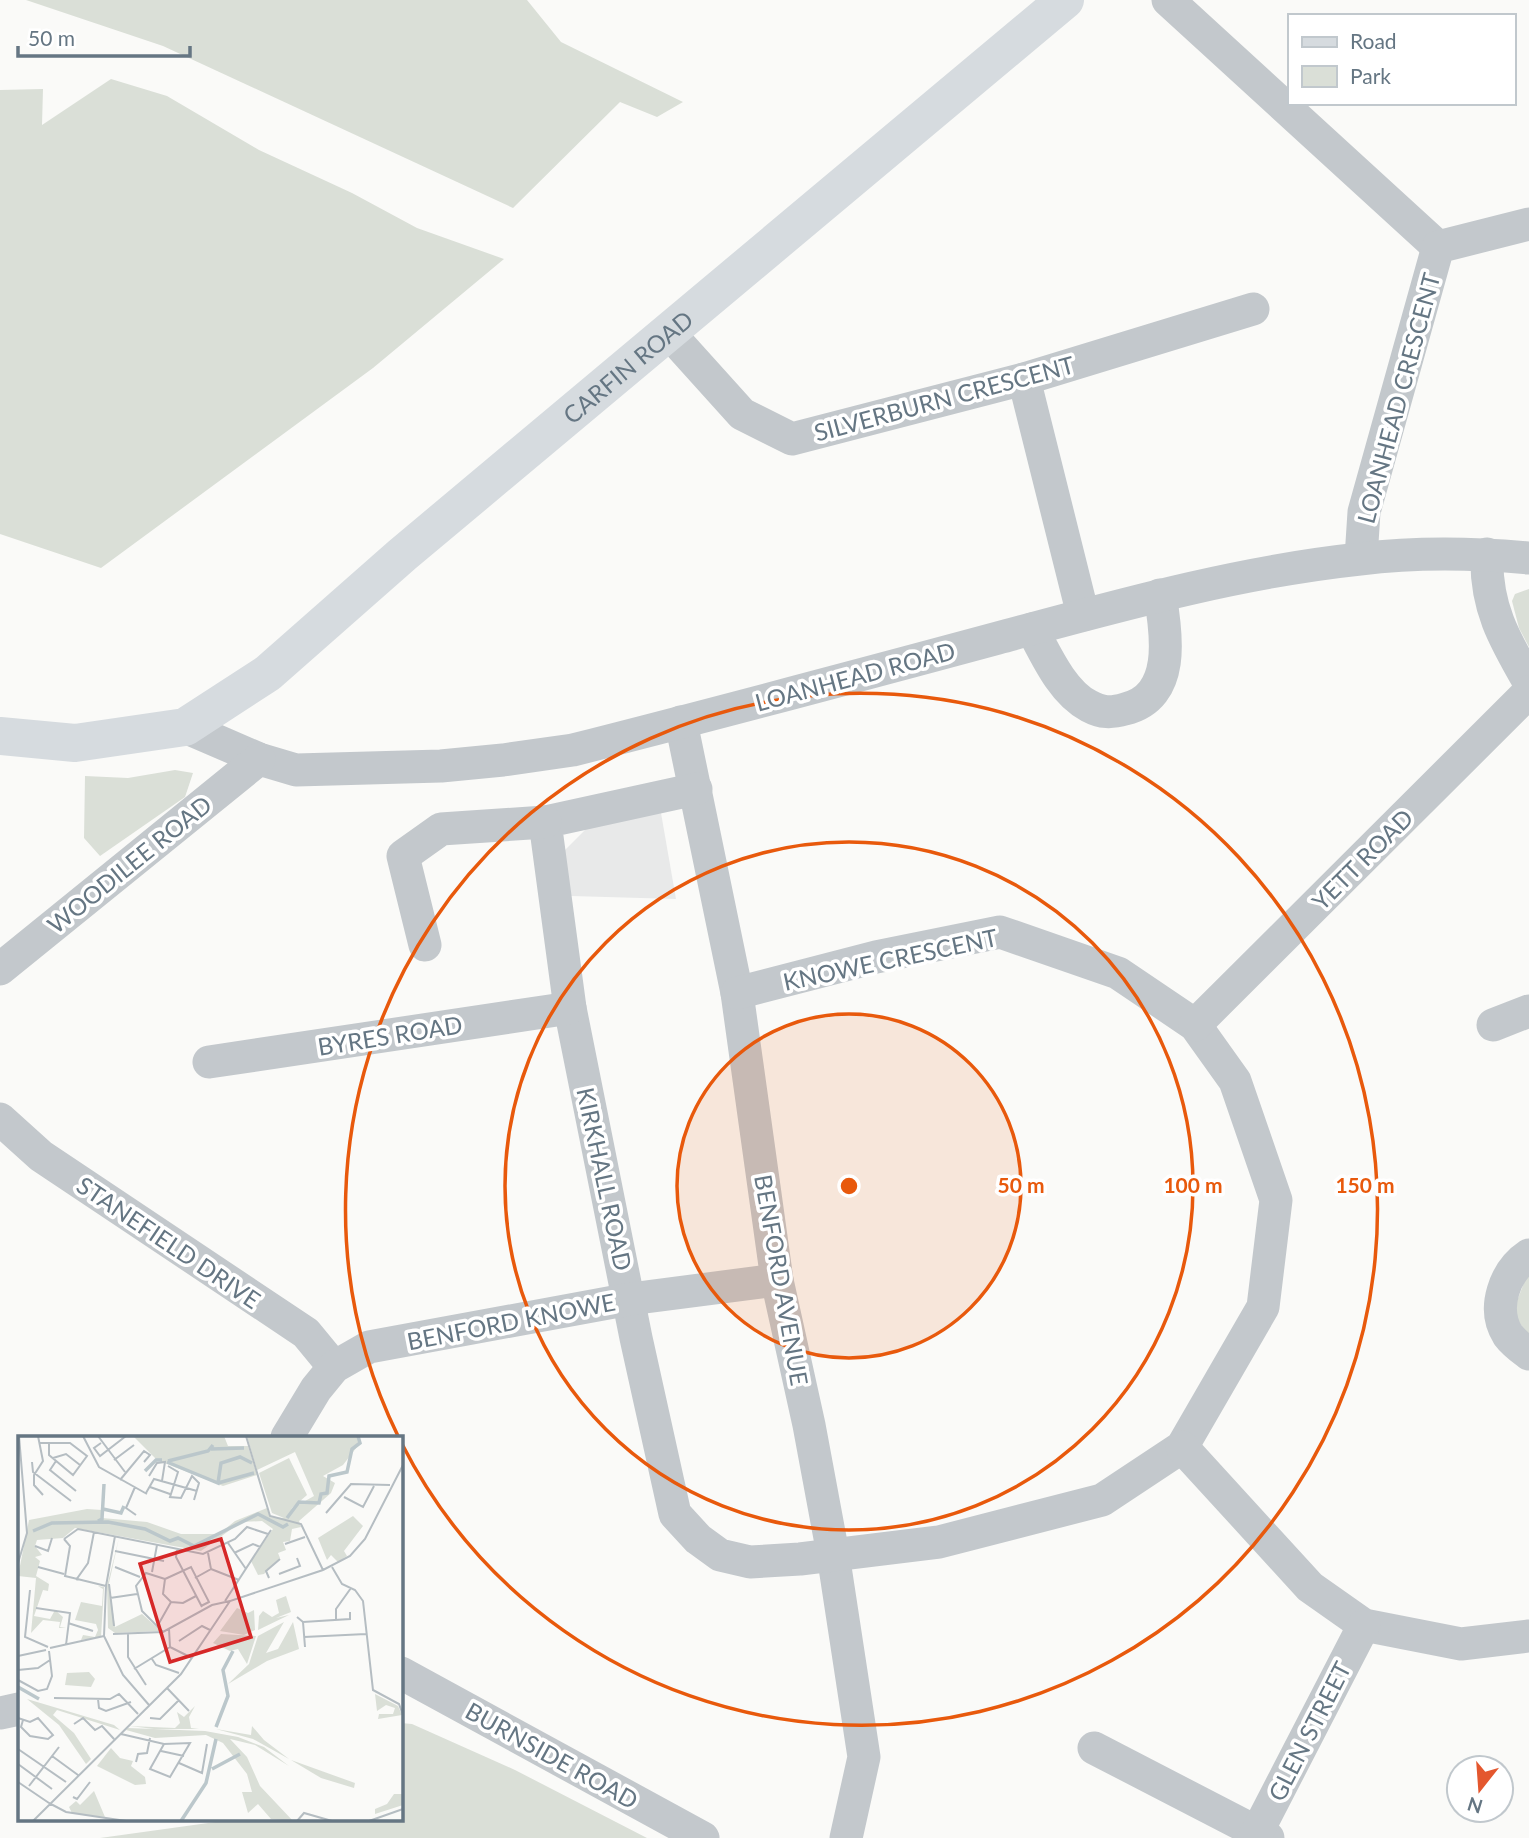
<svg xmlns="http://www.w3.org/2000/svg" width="1529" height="1838" viewBox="0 0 1529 1838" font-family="Lato,sans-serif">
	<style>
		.built { fill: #e8e9e9 }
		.green { fill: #dadfd7 }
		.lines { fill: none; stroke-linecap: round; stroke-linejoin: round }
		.minor { stroke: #c3c8cc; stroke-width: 33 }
		.major { stroke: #d6dbdf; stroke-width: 38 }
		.ring { fill: none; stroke: #e8590c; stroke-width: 3.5 }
		.labels { text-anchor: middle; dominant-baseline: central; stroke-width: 7; stroke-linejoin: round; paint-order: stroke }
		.street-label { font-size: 24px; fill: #657683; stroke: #fff }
		.inset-river { fill: none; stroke: #bbc7cb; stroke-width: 3.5 }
		.inset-road { fill: none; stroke: #b5bdc2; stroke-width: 2 }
		.view { fill: #d62828; fill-opacity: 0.15; stroke: #d62828; stroke-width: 3.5 }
		.inset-edge { fill: none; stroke: #657683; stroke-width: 3.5 }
		.centre { fill: #e8590c; stroke: #fff; stroke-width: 3.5 }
		.ring-label { font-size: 21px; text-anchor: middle; font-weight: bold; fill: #e8590c; stroke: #fff; stroke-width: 7; stroke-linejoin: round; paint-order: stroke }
	</style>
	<rect width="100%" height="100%" fill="#fafaf8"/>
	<!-- built -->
	<polygon class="built" points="661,813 676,899 571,896 562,853 590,825"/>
	<!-- green -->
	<g class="green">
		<polygon points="26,0 527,0 561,42 683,102 657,117 620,102 513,208 163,46"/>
		<polygon points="111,79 167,96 259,150 352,193 417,228 504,259 373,368 101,568 0,534 0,90 43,89 42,125"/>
		<polygon points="1529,589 1529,647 1519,628 1512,601 1515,594"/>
		<polygon points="175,770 193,773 185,797 100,856 84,838 85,776 128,778"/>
		<polygon points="1529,1270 1529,1339 1513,1311"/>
		<polygon points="401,1723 412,1724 515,1770 647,1838 100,1838 237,1819 401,1819"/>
	</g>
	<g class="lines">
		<!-- minor -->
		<g class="minor">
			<polyline points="1168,0 1438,247"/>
			<polyline points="669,333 742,414 792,439 1024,379 1253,309"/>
			<polyline points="1024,379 1083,615"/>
			<path d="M1487 554C1485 606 1504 639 1529 682"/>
			<polyline points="1361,558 1364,512 1438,247 1529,224"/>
			<path d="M1032 629C1046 655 1062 692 1089 706 1102 713 1111 713 1125 709 1176 697 1167 635 1160 595"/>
			<polyline points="681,722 737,993 777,1280 809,1425 833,1554 864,1757 846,1838"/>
			<path d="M185 727 259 759 296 770 441 766 503 760 573 750C715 714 857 676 998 638 1117 606 1237 572 1360 559 1416 552 1473 553 1529 558"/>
			<polyline points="696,789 545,822 570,1008 636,1338 675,1514 698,1539 720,1555 750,1562 800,1559 939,1542 1102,1500 1182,1447 1263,1307 1276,1200 1235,1081 1195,1025 1118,973 1000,932 876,957 737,993"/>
			<polyline points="425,945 403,856 441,829 545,822"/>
			<polyline points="0,969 259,759"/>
			<polyline points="1195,1025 1529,692"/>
			<polyline points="1493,1025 1529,1011"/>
			<polyline points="209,1062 570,1008"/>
			<polyline points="0,1119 41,1156 306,1333 334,1367"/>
			<path d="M1529 1255C1505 1271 1491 1308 1508 1335 1514 1343 1521 1348 1529 1354"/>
			<polyline points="287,1437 316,1389 334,1367 369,1347 630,1299 777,1280"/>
			<polyline points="1182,1447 1310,1587 1364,1625 1461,1644 1529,1636"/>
			<polyline points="401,1673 703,1838"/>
			<polyline points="0,1713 19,1709"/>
			<polyline points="1094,1748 1268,1838"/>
			<polyline points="1254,1838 1364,1625"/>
		</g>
		<!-- major -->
		<path class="major" id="s1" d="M0 736 75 743 185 727 268 673 402 555 1065 0"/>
	</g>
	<!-- distance rings -->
	<circle cx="849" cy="1186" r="172" fill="#e8590c" fill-opacity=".12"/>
	<g class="ring">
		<circle cx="849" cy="1186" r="172"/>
		<circle cx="849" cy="1186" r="344"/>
		<path d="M398 1436A516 516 0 1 1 402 1444"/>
	</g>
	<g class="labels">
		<!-- street labels -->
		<g class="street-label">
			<text stroke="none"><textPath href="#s1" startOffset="758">CARFIN ROAD</textPath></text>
			<text transform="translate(944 398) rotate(-15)">SILVERBURN CRESCENT</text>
			<text transform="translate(1398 398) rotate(-75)">LOANHEAD CRESCENT</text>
			<text transform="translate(855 676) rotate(-15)">LOANHEAD ROAD</text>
			<text transform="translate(1362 859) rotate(-45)">YETT ROAD</text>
			<text transform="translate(129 864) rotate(-39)">WOODILEE ROAD</text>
			<text transform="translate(890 959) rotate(-12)">KNOWE CRESCENT</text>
			<text transform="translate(390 1035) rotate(-9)">BYRES ROAD</text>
			<text transform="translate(605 1179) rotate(78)">KIRKHALL ROAD</text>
			<text transform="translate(169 1242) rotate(34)">STANEFIELD DRIVE</text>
			<text transform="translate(782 1280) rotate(80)">BENFORD AVENUE</text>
			<text transform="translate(511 1321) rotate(-11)">BENFORD KNOWE</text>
			<text transform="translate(1309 1731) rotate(-63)">GLEN STREET</text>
			<text transform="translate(552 1755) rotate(29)">BURNSIDE ROAD</text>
		</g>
	</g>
	<!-- overview -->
	<g transform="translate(18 1436)">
		<rect width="385" height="385" fill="#fafaf8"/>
		<path d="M115 0H206L210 10H230L239 39 205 50 139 24ZM229 0H339L342 7 325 29 305 40 317 47 313 57 281 85 283 91 274 93 272 105 265 106 268 114 260 117 262 122 246 138 240 139 233 125 255 93 244 85 223 86 183 115 57 92 45 102 19 104 17 110 24 119 17 121 22 125 18 140 31 148 30 155 25 154 16 180 32 183 37 174 45 181 42 191 48 192H33H41L42 186 25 184 13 197 18 142 0 140 11 84 69 73 84 74V82L129 86 163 98H201L217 85 249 72 252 81 266 82 254 77 241 37 271 22 289 59 273 73 296 60 277 16 239 34ZM335 80 345 90 326 115 329 120 320 126 313 119 309 124 300 102ZM101 102 91 147 97 191 124 178 143 195 97 197 90 192 89 150ZM80 150 86 151 83 201 63 204 65 199 77 201 80 194 78 188 57 184 63 166 84 170 85 153ZM268 160 273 176 258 182 271 179 240 194 241 180 245 175 254 181 261 177 258 164ZM219 172 230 177 236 174 237 194 226 199 202 195ZM266 186 248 217 260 213 275 186 281 213 249 225 210 248 231 228 240 200ZM203 198 238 200 229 228 220 213 212 215 195 207ZM71 236 77 243 73 251 47 249 49 237ZM357 258 380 270 384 279 360 283 361 278H375L377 272 368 269 359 275ZM9 263 96 289 102 294 39 274 35 279 56 297 73 323 68 328 41 289ZM177 270 171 281 173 292 181 293H136L112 290 157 292 162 287 159 276 166 281ZM234 290 246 304 271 323 235 303 198 293 233 299ZM110 292 187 295 220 301 246 311 271 330 237 309 212 303 229 321 242 350 275 385 253 383 240 368 230 377 224 356H234L229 338 205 307 188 299 137 302 108 294ZM93 312 102 322 115 325 113 330 127 341 128 348 117 349 79 330ZM273 324 337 347 336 352 303 342ZM76 355 87 381 54 377 51 371 58 365 62 369ZM376 358H385V369L357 378V373L369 368Z" fill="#dadfd7"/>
		<path class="inset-river" d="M193 13 226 12M150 25 190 15 195 9M149 26 200 47 203 27 222 21 234 27M127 35 138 24H144M200 47 236 37M85 73 103 77 106 70M269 82 281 66 301 67 303 58 309 57 311 40 329 36 334 13 342 7 340 0M80 85 84 83 86 48M15 95 34 87 90 86 127 93 152 105 160 102 176 110 240 78 265 91 270 88M0 251 21 263M198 291 210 260 205 234 215 215M194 333 222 318M163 385 188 347 198 303"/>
		<path class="inset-road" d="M20 0 25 25 16 39V49L25 59M65 0 81 31 129 58M80 0 107 36M228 0 252 80 283 88 305 134M21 7H52L69 20 55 39 31 19V7M83 7 76 12 82 20 108 0M35 22 48 18 62 29M96 24 116 9M38 25 32 34 58 55M14 26 15 36 53 65M150 30 160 36 152 61 163 62 174 40 181 47 176 64M131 40 139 27 147 26 144 45M102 44 126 15 132 19 126 26M117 51 108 72 118 79M132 51 152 58M128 57 136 43 179 55M326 61 345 71 356 50M308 77 333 48 372 49M46 103 60 93 185 118 217 103 229 91 250 98M46 103 52 110 47 140 88 150M210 107 228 133M267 108 287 101M17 110 30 115 34 102M159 113 158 121 184 171M97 115 146 125M216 117 235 108 242 111M0 127 9 97 1 0M20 131 46 138M97 131 122 141M314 131 324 148 337 154 345 165 355 254 381 268 385 279M193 133 221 144M134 136 139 109M261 138 282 130 279 122M177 142 193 133 190 117M251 142 248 135 262 123M58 144 70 127 76 96M91 148 96 190M12 154 7 201 30 211M178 160 165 167 153 166 145 158 147 143 173 131 191 166 183 170M92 162 119 158M207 165 253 94M18 172 52 177 48 209M279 181 285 186 332 183V176M318 184V173L333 152M285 186 287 211M50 187 75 195 69 193M140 189 153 166M145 196 124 175 118 150 128 137 147 143M95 198 145 196 194 169 212 165M110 198V221L128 249M86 200 88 150 97 100M86 200 105 239 131 269M286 201 348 198M161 205 184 190 192 194M152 211 174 222M32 212 86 200M0 220 28 214M134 223 138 229 161 237M116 233 152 211 151 193M0 234 20 232 32 224M0 244 20 255 29 253 34 240 31 215M149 252 171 275M36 262 92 263 101 258 120 278M80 263 81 272 88 275 113 266M0 282 12 286 20 282 35 299 30 303 12 300 3 291 5 284M132 282 142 283 161 264M56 288 65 282 77 294 84 290 96 303M103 298 146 308 172 307 152 341 132 333 146 308M0 313 48 346M143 315 166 320M34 320 60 339M118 326 120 318 129 317 132 302M161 327 184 337 189 308M0 328 34 353M0 346 31 367M11 350 41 311M55 361 59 363 72 346M31 367 48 376 108 385M15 385 163 238 212 165 305 134 332 120 347 103 385 29M279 385 286 377 314 385M351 385 385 373"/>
		<path class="view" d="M203 103 233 201 152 226 122 128Z"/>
		<rect width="385" height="385" class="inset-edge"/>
	</g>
	<circle cx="849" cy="1186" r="10" class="centre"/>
	<g class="ring-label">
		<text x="1021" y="1193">50 m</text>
		<text x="1193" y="1193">100 m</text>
		<text x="1365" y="1193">150 m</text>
	</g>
	<!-- legend -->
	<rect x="1288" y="14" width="228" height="91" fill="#ffffff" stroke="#c1c8cd" stroke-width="2"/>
	<rect x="1302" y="37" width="35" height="10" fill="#d6dbdf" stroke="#c1c8cd" stroke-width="2"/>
	<text x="1350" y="49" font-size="21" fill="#657683">Road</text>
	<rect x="1302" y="66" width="35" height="21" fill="#dadfd7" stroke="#c1c8cd" stroke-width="2"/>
	<text x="1350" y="84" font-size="21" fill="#657683">Park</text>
	<!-- north arrow -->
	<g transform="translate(1480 1789) rotate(197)"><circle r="33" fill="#ffffff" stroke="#c1c8cd" stroke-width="2"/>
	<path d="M0-5L12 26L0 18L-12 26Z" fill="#e4572e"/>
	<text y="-10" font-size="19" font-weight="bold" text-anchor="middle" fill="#657683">N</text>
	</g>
	<!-- scale -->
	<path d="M18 46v10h172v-10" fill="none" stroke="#657683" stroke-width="3.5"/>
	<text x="28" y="46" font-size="21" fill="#657683" stroke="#ffffff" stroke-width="5" paint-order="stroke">50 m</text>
</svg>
